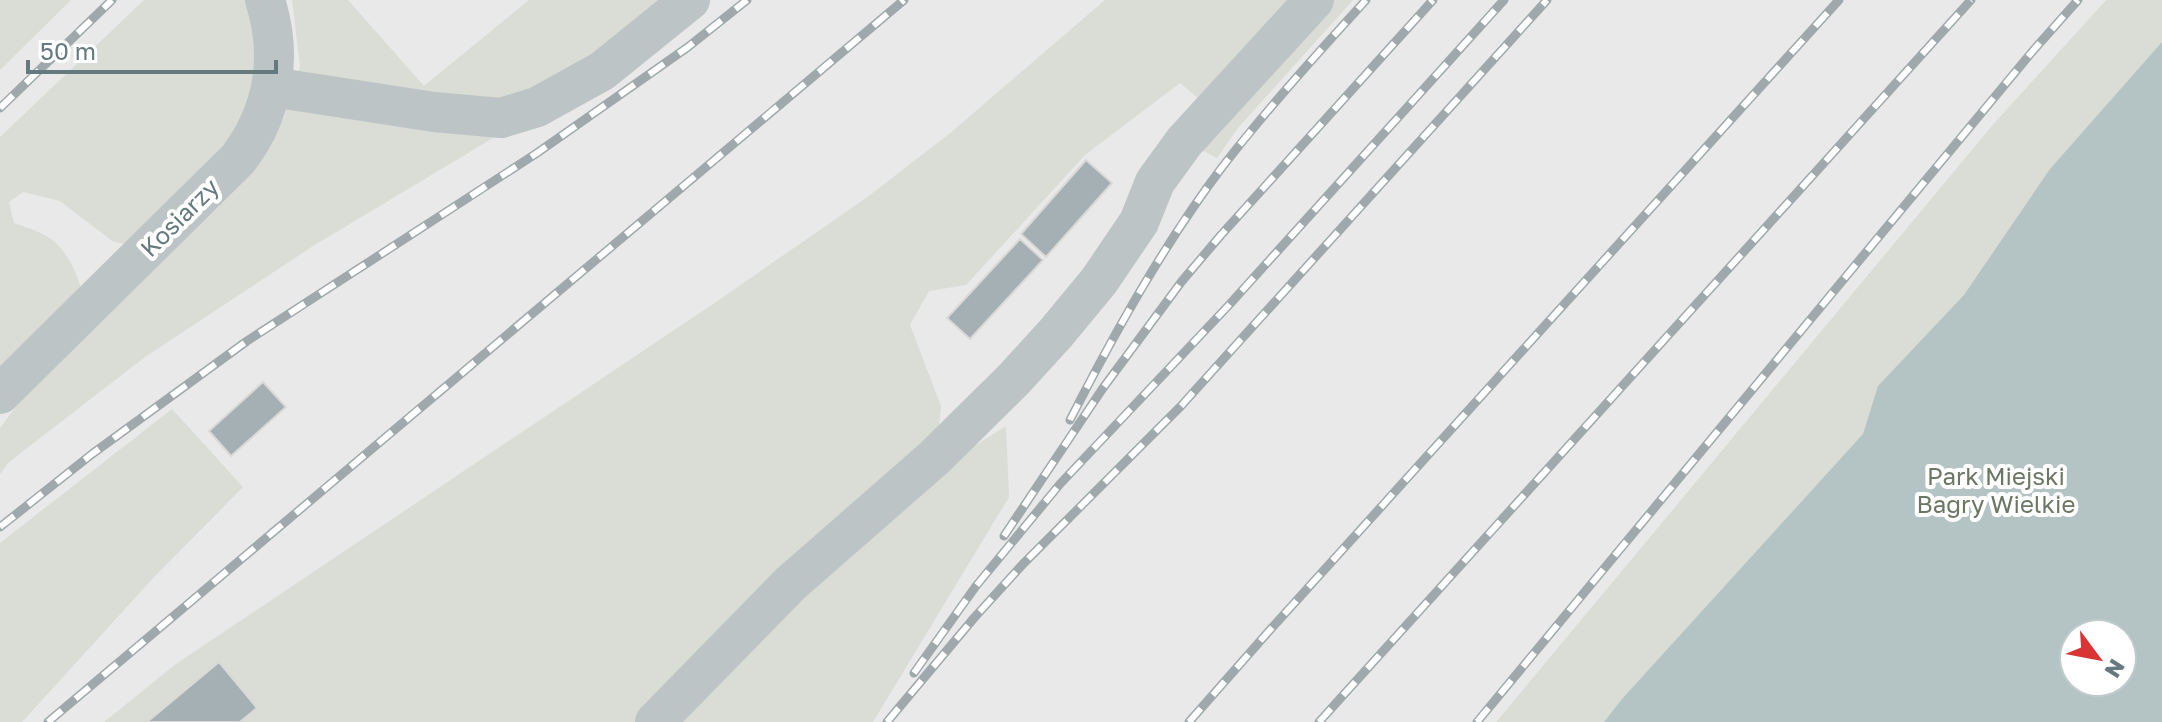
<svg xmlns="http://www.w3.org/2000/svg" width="2162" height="722" viewBox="0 0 2162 722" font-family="'Golos Text',sans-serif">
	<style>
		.built { fill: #e9e9e9 }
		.green { fill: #d9ddd5; fill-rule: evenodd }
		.water { fill: #b4c4c5; fill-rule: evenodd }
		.building { fill: #a4b0b3; stroke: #dad9d8; stroke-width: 2 }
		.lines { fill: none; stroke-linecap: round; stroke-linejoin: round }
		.minor { stroke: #bdc4c5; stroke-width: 40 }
		.rail-casing { stroke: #9fa9ac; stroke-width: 9 }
		.rail { stroke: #fff; stroke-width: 6; stroke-dasharray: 18; stroke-linecap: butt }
		.labels { text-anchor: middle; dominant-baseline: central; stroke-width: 8; stroke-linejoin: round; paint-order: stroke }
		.street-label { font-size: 24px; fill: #657a7f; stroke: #fff }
		.park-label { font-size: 24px; fill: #6b7763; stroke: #fff }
	</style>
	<rect width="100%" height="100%" fill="#f8f8f6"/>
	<!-- built -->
	<polygon class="built" points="0,0 2106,0 1995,122 1496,722 0,722"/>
	<!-- green -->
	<g class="green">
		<polygon points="0,0 71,0 0,70"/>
		<path d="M144 0H246L258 56 253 94 234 134 125 244 112 241 60 201 23 192 9 202 14 223C25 227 36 230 46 236 65 246 76 271 82 291L0 370V137Z"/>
		<polygon points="292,0 348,0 424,86 529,0 667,0 498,135 313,246 145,357 9,462 0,474 0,428 27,392 246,172 284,118 300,66"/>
		<polygon points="1105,0 1297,0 1204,103 1180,83 1085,155 966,285 929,291 910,325 941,406 938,438 641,722 104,722 176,664 713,304 866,198 949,134"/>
		<polygon points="1330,0 1353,0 1238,128 1217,158 1194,146"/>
		<path d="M2106 0H2162V722H1496L1995 122ZM2074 634H2122V682H2074Z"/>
		<polygon points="172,409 243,487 154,577 22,722 0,722 0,543"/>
		<polygon points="1006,426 1009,497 873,722 671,722 943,466"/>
	</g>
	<!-- water -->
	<path class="water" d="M2162 42V722H1604L1622 699 1863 434 1878 386 1964 295 2050 169ZM2074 634H2122V682H2074Z"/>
	<!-- building -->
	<g class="building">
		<polygon points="1086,160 1112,183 1046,257 1021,234"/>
		<polygon points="1020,239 1043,260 970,339 947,318"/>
		<polygon points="263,382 286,407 231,456 209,431"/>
		<polygon points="219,662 257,708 240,722 147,722"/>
	</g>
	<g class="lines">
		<!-- minor -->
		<g class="minor">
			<polyline points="272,87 434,112 501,118 537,107 602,71 690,0"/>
			<path d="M0 394 238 159C274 112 283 56 265 0"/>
			<polyline points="655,722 790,584 934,458 1014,379 1056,333 1099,281 1139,222 1155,182 1184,142 1314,0"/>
		</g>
		<!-- rail casing -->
		<g class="rail-casing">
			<g id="rail">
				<polyline points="0,108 112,0"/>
				<path d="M1070 420C1115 332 1164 244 1223 166 1268 108 1317 54 1366 0"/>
				<polyline points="0,527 92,454 247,341 537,153 688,47 747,0"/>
				<polyline points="1004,536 1103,388 1182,281 1221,235 1433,0"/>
				<polyline points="914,673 976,586 1060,484 1229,305 1504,0"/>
				<polyline points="48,722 904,0"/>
				<polyline points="887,722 974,618 1023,564 1181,406 1547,0"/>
				<polyline points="1189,722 1269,631 1839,0"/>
				<polyline points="1319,722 1971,0"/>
				<polyline points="1477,722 2031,53 2078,0"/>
			</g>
		</g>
		<!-- rail -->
		<use href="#rail" class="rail"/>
	</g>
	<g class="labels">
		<!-- street labels -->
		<g class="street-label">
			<text transform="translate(179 217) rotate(-45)">Kosiarzy</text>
		</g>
		<!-- park labels -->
		<g class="park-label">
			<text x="1996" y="475">Park Miejski<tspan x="1996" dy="28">Bagry Wielkie</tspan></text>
		</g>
	</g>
	<!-- north arrow -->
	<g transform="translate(2098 658) rotate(122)"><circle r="38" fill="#ffffff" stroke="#c1cacc" stroke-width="2"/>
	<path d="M0-6L14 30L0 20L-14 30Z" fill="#d93534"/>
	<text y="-12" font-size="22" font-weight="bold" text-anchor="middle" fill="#657a7f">N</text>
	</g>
	<!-- scale -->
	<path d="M28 60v12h248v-12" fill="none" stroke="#657a7f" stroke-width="4"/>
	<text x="40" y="60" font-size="24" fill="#657a7f" stroke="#ffffff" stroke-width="6" paint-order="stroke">50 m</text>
</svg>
